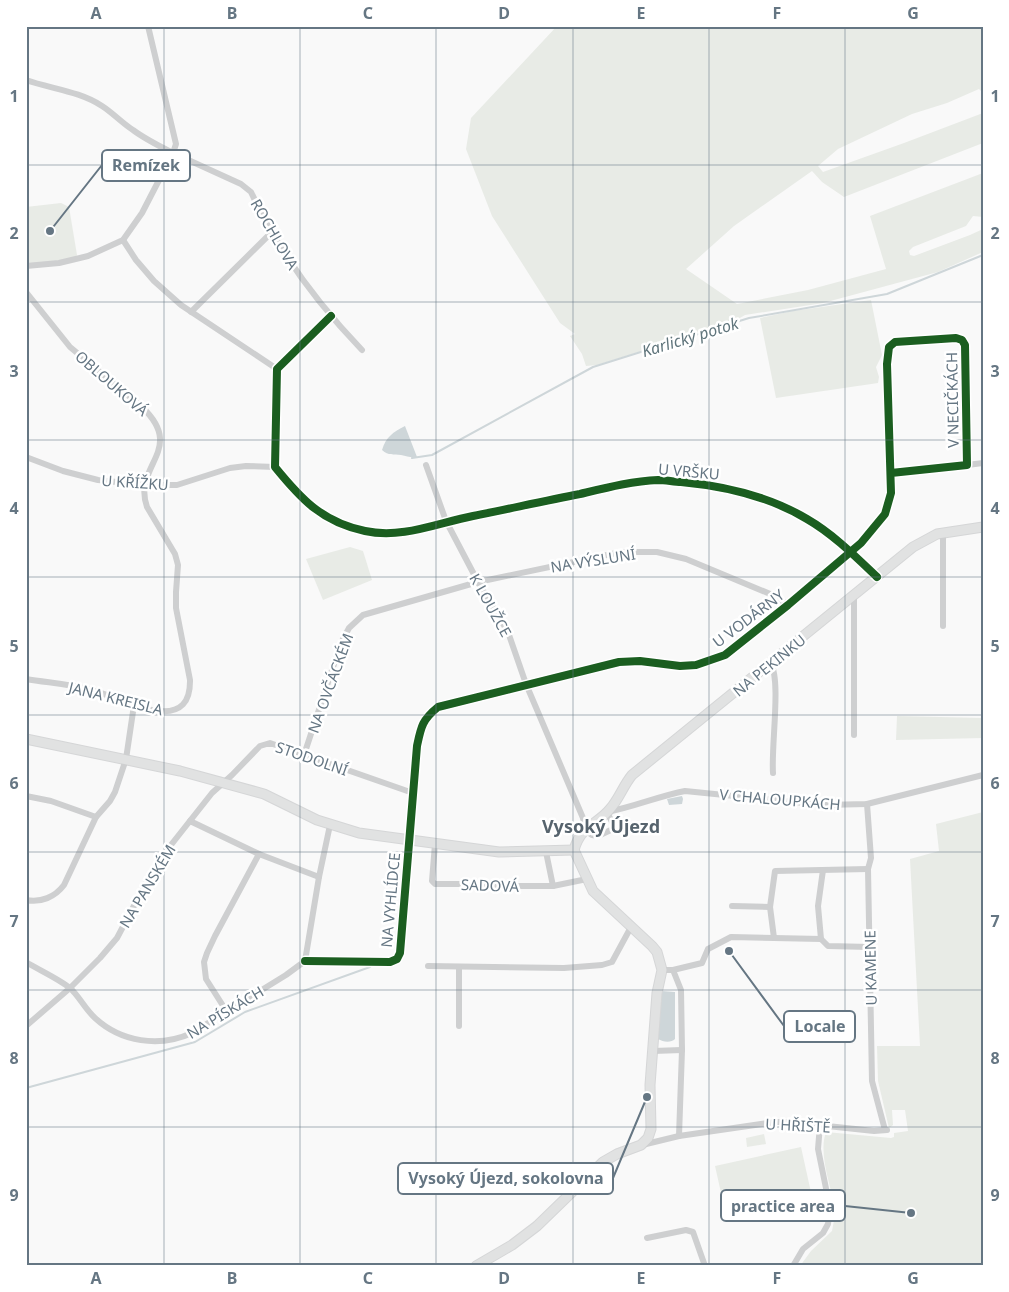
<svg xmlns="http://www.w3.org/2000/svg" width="1009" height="1292" viewBox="0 0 1009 1292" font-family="'Noto Sans',sans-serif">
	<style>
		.green { fill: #e8ebe6 }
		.water { fill: #ced6d9 }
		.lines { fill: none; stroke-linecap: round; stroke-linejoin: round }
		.stream { stroke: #ced6d9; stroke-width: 2 }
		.secondary-casing { stroke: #d5d6d7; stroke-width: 11 }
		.street { stroke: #cecfd0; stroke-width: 6 }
		.secondary { stroke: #e1e2e2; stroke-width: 9 }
		.cycleway-casing { stroke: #fff; stroke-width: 11 }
		.cycleway { stroke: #1b5e20; stroke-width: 8 }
		.grid { fill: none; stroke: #657683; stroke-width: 1; stroke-opacity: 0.55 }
		.labels { text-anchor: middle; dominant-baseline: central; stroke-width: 5; stroke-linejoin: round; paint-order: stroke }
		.street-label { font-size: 15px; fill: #657683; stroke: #fff }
		.water-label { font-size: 16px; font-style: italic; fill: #60757c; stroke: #fff }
		.quarter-label { font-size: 18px; font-weight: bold; fill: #57646e; stroke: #fff }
		.leader { fill: none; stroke: #657683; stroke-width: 2 }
		.callout-dot { fill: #657683; stroke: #fff; stroke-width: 2 }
		.callout { fill: #fff; stroke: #657683; stroke-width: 2 }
		.callout-label { font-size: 16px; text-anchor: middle; font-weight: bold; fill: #657683 }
		.neatline { fill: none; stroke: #657683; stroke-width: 2 }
		.grid-label { font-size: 16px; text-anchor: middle; font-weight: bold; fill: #657683 }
	</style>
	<rect width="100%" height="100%" fill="#f9f9f9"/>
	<!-- green -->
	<g class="green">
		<polygon points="557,26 983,26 983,93 979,89 947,103 912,114 838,149 818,166 823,172 904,143 983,113 983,143 844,197 822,182 812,171 734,226 686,269 737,304 808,290 886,269 870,216 983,173 983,217 973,216 966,226 913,247 909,251 910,255 914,256 970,235 983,229 983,252 938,272 823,303 745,315 731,323 597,365 586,366 582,354 570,336 575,334 560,323 492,216 466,149 471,118"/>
		<polygon points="61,203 69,207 77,255 75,259 26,264 26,207"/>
		<polygon points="871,300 882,355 876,367 879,377 878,383 776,398 760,318 793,311"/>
		<polygon points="350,547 363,551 372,580 323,600 306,559"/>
		<polygon points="897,716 983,718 983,738 896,740"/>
		<path d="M983 812V1266H800L811 1251 832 1231 836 1210C831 1188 818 1153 826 1132L891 1138 894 1137V1133L908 1131 905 1110H892L893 1125 889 1128 878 1081 877 1046H920L910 859 939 851 936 824Z"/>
		<polygon points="764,1134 766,1144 747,1147 746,1138"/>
		<polygon points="801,1147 812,1197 726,1215 715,1166"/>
	</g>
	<!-- water -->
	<g class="water">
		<path d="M405 426 417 457C410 458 407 456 401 455 393 454 389 456 382 450 386 437 393 432 405 426Z"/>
		<polygon points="682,796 683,799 682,804 669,805 667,799"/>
		<path d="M662 991 675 992V1039C671 1043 663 1042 658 1039Z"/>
	</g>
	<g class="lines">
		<!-- stream -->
		<g class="stream">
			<polyline points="412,458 432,455 593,367 749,318 887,294 983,255"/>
			<polyline points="26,1088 195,1042 245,1012 370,967"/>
		</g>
		<!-- secondary casing -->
		<g class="secondary-casing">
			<g id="secondary">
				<polyline points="26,739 180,771 264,794 317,820 359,833 499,852 574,850"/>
				<path d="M574 850C581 825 597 825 610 809 619 799 623 786 632 775L913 547 937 534 983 527"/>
				<polyline points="476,1266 512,1245 537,1226 603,1162 617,1154 641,1145 648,1138 651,1129 650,1085 657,993 662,970 657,952 652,946 593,891 574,850"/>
			</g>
		</g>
		<!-- street -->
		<g class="street">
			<path d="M148 26 176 144 173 153 241 184 251 192C278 251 317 303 362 350"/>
			<path d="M26 80C52 89 79 91 102 106 113 113 122 123 133 130 145 139 159 146 173 153L142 213 123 240 88 256 59 263 26 266"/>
			<polyline points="123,240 136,260 154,281 181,305 277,369"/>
			<path d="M26 292 70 347 142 407C187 450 132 465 147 507L175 554 178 565 176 592V608L190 680C191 738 123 699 95 691 72 684 49 683 26 679"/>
			<polyline points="191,312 271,233"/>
			<path d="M331 316 277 369 275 467C301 499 322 522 365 531 402 539 437 523 473 516 508 509 544 501 580 494 605 488 632 481 658 480 666 480 674 482 681 482 724 486 769 496 807 519 833 534 855 556 877 577"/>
			<polyline points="26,457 63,471 98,480 145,485 177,485 230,468 246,466 275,467"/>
			<path d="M426 465 446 521 478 582 508 632 526 684 583 818 585 830 592 835 598 836 613 829V824L607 812C634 807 659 796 685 791L824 805 867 804 983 775"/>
			<polyline points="967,465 983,463"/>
			<polyline points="943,626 943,533"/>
			<path d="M771 664C781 681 771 747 773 773"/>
			<polyline points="854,735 854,595"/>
			<polyline points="304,755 341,643 349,628 363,615 478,582 621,552 657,552 686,559 775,596 788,605"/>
			<polyline points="26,796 51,801 96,817"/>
			<polyline points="867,804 871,858 868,869 872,1081 885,1130"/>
			<polyline points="190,821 259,854 319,877"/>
			<polyline points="435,844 432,881 435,884 467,884 476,886 553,886 587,879"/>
			<polyline points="546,852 553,886"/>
			<path d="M26 900C41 903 55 897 64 885L96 817 110 801 115 792 126 759 134 705"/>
			<polyline points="732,906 770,907"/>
			<polyline points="774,938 770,907 775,871 868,869"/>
			<polyline points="821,939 828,946 870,947"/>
			<path d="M305 961 390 962 397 959 400 953 417 746C421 727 422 720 438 707L619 662 640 661 680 666 696 665 725 655 788 605 861 543 885 514 891 493 887 364 889 347 895 342 956 338 962 340 965 345 967 465 891 473"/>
			<path d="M26 962C39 970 59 979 70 988 79 996 85 1009 95 1018 121 1042 159 1048 192 1033L286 975 305 961 319 877 330 825"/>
			<polyline points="428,966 564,968 602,965 612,962 631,927"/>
			<polyline points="459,967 459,1026"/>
			<polyline points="662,970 673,970 681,990 682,1050 679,1136"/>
			<polyline points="673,970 702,963 708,949 731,937 821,939 818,906 823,870"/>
			<polyline points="227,1012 206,979 204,962 207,953 215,936 259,854"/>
			<polyline points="26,1026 70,988 100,958 117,938 145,885 167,850 212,793 232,775 260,746 270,743 413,793"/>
			<polyline points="653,1051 682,1050"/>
			<polyline points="642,1145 679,1136 775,1122 790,1122 874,1131 887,1130"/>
			<polyline points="647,1238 686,1230 693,1232 705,1266"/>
			<polyline points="793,1266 803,1249 823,1233 828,1224 830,1208 818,1149 820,1125"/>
		</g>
		<!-- secondary -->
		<use href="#secondary" class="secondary"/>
		<!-- cycleway casing -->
		<g class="cycleway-casing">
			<g id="cycleway">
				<path d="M331 316 277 369 275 467C301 499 322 522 365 531 402 539 437 523 473 516 508 509 544 501 580 494 605 488 632 481 658 480 666 480 674 482 681 482 724 486 769 496 807 519 833 534 855 556 877 577"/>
				<path d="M305 961 390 962 397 959 400 953 417 746C421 727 422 720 438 707L619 662 640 661 680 666 696 665 725 655 788 605 861 543 885 514 891 493 887 364 889 347 895 342 956 338 962 340 965 345 967 465 891 473"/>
			</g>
		</g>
		<!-- cycleway -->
		<use href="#cycleway" class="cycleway"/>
	</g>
	<!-- grid -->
	<path class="grid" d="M164 26V1266M300 26V1266M436 26V1266M573 26V1266M709 26V1266M845 26V1266M26 165H983M26 302H983M26 440H983M26 577H983M26 715H983M26 852H983M26 990H983M26 1127H983"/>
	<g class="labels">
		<!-- street labels -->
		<g class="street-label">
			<text transform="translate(275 234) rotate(60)">ROCHLOVA</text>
			<text transform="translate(112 383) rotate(41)">OBLOUKOVÁ</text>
			<text transform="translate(952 400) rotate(-91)">V NECIČKÁCH</text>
			<text transform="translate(689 471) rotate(5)">U VRŠKU</text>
			<text transform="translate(135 482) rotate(4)">U KŘÍŽKU</text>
			<text transform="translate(593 560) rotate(-9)">NA VÝSLUNÍ</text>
			<text transform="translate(491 605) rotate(61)">K LOUŽCE</text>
			<text transform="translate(748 618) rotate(-37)">U VODÁRNY</text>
			<text transform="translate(769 665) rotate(-39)">NA PEKINKU</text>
			<text transform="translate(330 683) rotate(-70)">NA OVČÁCKÉM</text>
			<text transform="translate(116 698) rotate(14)">JANA KREISLA</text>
			<text transform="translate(312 758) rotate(19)">STODOLNÍ</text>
			<text transform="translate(780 799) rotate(5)">V CHALOUPKÁCH</text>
			<text transform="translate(490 885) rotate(2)">SADOVÁ</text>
			<text transform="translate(147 886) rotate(-59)">NA PANSKÉM</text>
			<text transform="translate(390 900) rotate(-85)">NA VYHLÍDCE</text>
			<text transform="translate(870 968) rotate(-91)">U KAMENE</text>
			<text transform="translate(225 1012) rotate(-31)">NA PÍSKÁCH</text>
			<text transform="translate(798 1125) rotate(3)">U HŘIŠTĚ</text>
		</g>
		<!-- water labels -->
		<g class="water-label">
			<text transform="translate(690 337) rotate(-17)">Karlický potok</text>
		</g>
		<!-- quarter labels -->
		<g class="quarter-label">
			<text x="601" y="826">Vysoký Újezd</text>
		</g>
	</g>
	<!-- callouts -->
	<path class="leader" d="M50 231L102 165M729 951L784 1026M647 1097L613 1178M911 1213L845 1206"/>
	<g class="callout-dot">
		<circle cx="50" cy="231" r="5"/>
		<circle cx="729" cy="951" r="5"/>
		<circle cx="647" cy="1097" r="5"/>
		<circle cx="911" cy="1213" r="5"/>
	</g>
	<g class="callout">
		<rect x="102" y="150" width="88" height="31" rx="5"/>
		<rect x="784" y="1011" width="71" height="31" rx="5"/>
		<rect x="398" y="1163" width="215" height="31" rx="5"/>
		<rect x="721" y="1190" width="124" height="31" rx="5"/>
	</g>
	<g class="callout-label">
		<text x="146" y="171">Remízek</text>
		<text x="820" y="1032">Locale</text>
		<text x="506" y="1184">Vysoký Újezd, sokolovna</text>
		<text x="783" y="1212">practice area</text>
	</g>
	<!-- border -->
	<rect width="1009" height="1292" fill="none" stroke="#ffffff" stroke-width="55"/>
	<rect x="28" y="28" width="954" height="1236" class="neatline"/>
	<g class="grid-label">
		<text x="96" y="19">A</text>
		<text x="232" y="19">B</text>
		<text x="368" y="19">C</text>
		<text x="504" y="19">D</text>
		<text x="641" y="19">E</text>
		<text x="777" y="19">F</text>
		<text x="913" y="19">G</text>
		<text x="14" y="102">1</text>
		<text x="995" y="102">1</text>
		<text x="14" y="239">2</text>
		<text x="995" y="239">2</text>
		<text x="14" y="377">3</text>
		<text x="995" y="377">3</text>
		<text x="14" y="514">4</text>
		<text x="995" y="514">4</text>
		<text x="14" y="652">5</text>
		<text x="995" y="652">5</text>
		<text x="14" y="789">6</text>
		<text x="995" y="789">6</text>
		<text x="14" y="927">7</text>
		<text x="995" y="927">7</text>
		<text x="14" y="1064">8</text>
		<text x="995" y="1064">8</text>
		<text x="14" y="1201">9</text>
		<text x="995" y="1201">9</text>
		<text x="96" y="1284">A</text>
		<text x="232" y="1284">B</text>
		<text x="368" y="1284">C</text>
		<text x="504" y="1284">D</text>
		<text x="641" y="1284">E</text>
		<text x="777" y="1284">F</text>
		<text x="913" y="1284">G</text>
	</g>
</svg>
